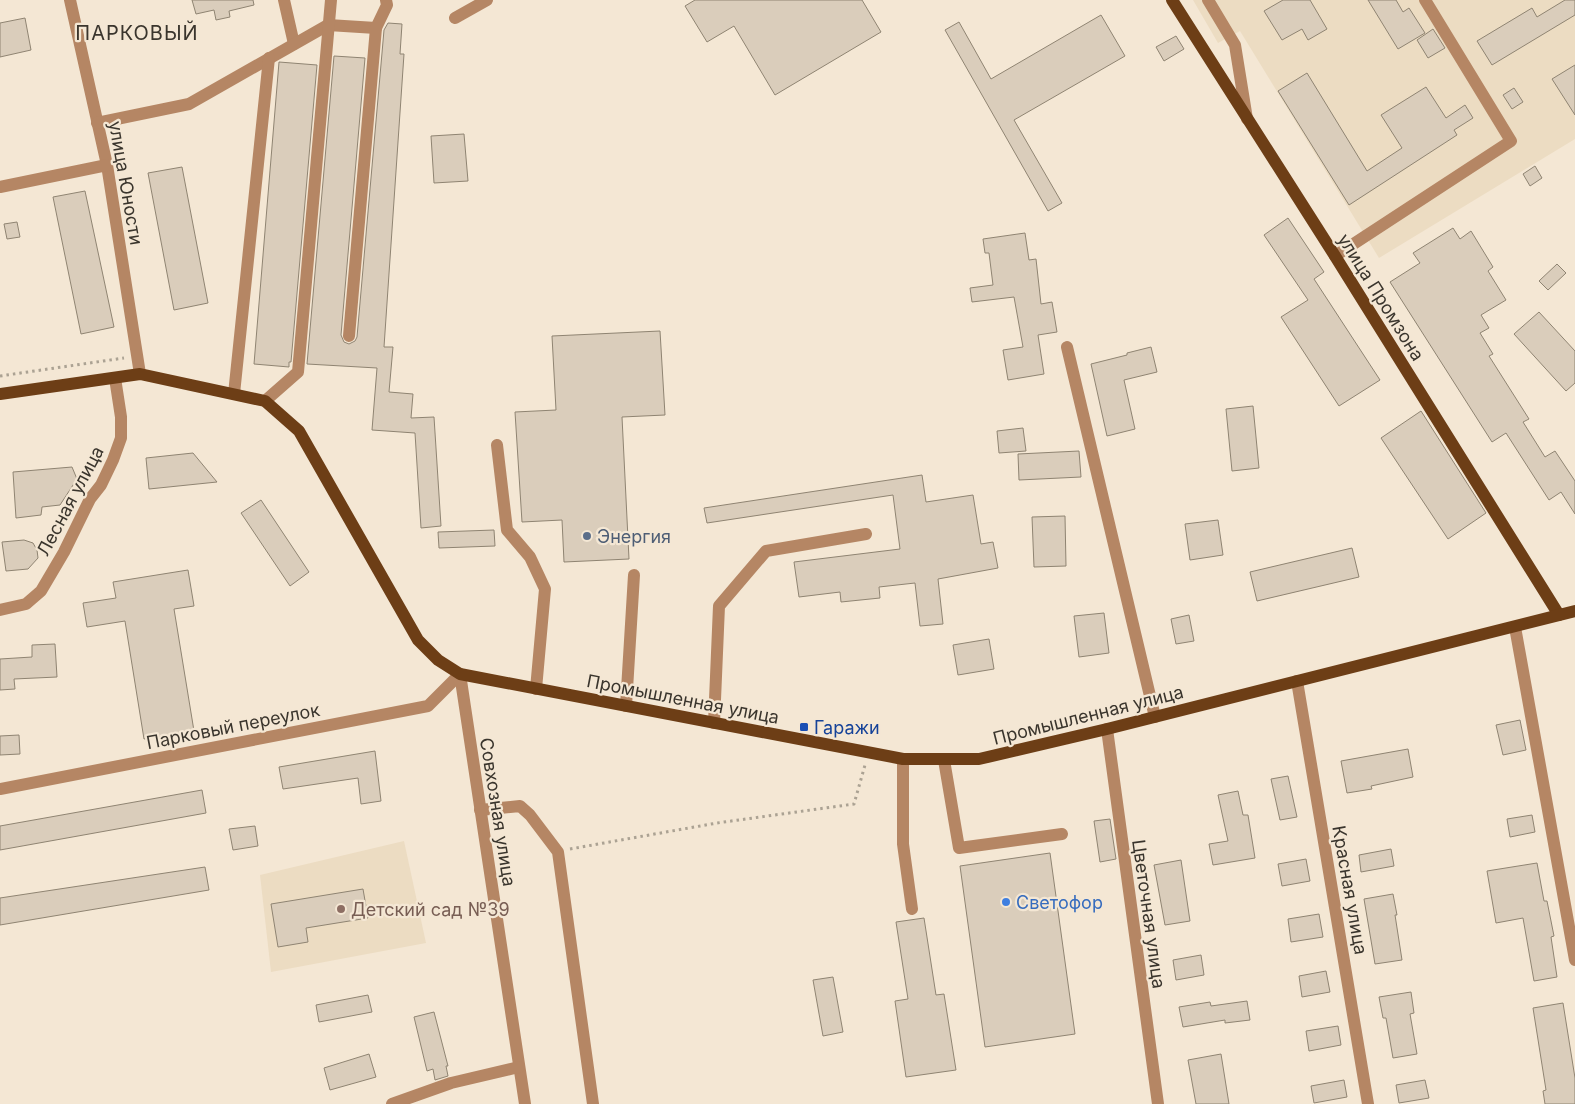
<svg xmlns="http://www.w3.org/2000/svg" width="1575" height="1104" viewBox="0 0 1575 1104" font-family="Inter,sans-serif">
	<style>
		.built { fill: #ecdcc2 }
		.building { fill: #dacdbb; stroke: #8f8472 }
		.lines { fill: none; stroke-linecap: round; stroke-linejoin: round }
		.path { stroke: #aba293; stroke-width: 3; stroke-dasharray: 2.5 4; stroke-linecap: butt }
		.minor { stroke: #b58664; stroke-width: 12 }
		.major { stroke: #6d3e16; stroke-width: 12 }
		.service-dot { fill: #5c6f8a; stroke: #f4e7d4; stroke-width: 2 }
		.transit-dot { fill: #1a4fb4; stroke: #f4e7d4; stroke-width: 2 }
		.shop-dot { fill: #3f7fe0; stroke: #f4e7d4; stroke-width: 2 }
		.education-dot { fill: #8d6e63; stroke: #f4e7d4; stroke-width: 2 }
		.labels { text-anchor: middle; dominant-baseline: central; stroke-width: 4.5; stroke-linejoin: round; paint-order: stroke }
		.street-label { font-size: 18px; fill: #3a352d; stroke: #f4e7d4 }
		.service-label { font-size: 18px; fill: #4e5e75; stroke: #f4e7d4; text-anchor: start }
		.transit-label { font-size: 18px; fill: #164399; stroke: #f4e7d4; text-anchor: start }
		.shop-label { font-size: 18px; fill: #366cbe; stroke: #f4e7d4; text-anchor: start }
		.education-label { font-size: 18px; fill: #785e54; stroke: #f4e7d4; text-anchor: start }
		.quarter-label { font-size: 20px; letter-spacing: 1px; fill: #3a352d; stroke: #f4e7d4 }
	</style>
	<rect width="100%" height="100%" fill="#f4e7d4"/>
	<!-- built -->
	<g class="built">
		<polygon points="1193,0 1575,0 1575,139 1379,258 1240,31 1218,43"/>
		<polygon points="404,841 426,943 271,972 260,875"/>
	</g>
	<!-- building -->
	<g class="building">
		<polygon points="192,0 253,0 254,5 229,11 230,17 216,20 214,10 196,14"/>
		<polygon points="695,0 862,0 881,32 775,95 734,26 707,42 685,6"/>
		<polygon points="1283,0 1310,0 1327,29 1308,40 1302,29 1282,40 1264,11"/>
		<polygon points="1368,0 1396,0 1403,12 1409,8 1425,33 1398,49"/>
		<polygon points="1565,0 1575,0 1575,15 1492,65 1477,41 1532,8 1537,17"/>
		<polygon points="1101,15 1125,56 1014,120 1062,203 1048,211 945,30 959,22 991,79"/>
		<polygon points="25,18 31,50 0,57 0,23"/>
		<polygon points="388,23 402,24 400,54 404,54 384,347 393,347 389,392 413,394 411,418 434,417 441,526 421,528 415,433 372,430 377,368 307,364 334,56 365,58 341,335 344,342 349,344 355,341 357,337 382,53 384,30"/>
		<polygon points="1433,29 1445,48 1428,58 1417,40"/>
		<polygon points="1176,36 1184,49 1164,61 1156,47"/>
		<polygon points="279,62 317,65 291,362 289,362 289,367 254,364"/>
		<polygon points="1575,65 1575,115 1552,79"/>
		<polygon points="1307,73 1367,171 1402,148 1381,115 1426,87 1446,118 1465,105 1473,118 1454,130 1457,135 1349,205 1278,91"/>
		<polygon points="1514,88 1523,102 1512,109 1503,95"/>
		<polygon points="464,134 468,181 434,183 431,136"/>
		<polygon points="1535,166 1542,178 1530,186 1523,174"/>
		<polygon points="182,167 208,303 174,310 148,173"/>
		<polygon points="85,191 114,327 81,334 53,197"/>
		<polygon points="1288,218 1324,272 1314,279 1380,380 1339,406 1281,317 1308,300 1264,235"/>
		<polygon points="17,222 20,237 7,239 4,224"/>
		<polygon points="1453,228 1460,239 1471,231 1493,267 1488,271 1506,300 1481,315 1489,328 1480,333 1493,354 1489,356 1529,419 1523,422 1545,457 1555,451 1575,481 1575,514 1561,492 1549,500 1506,433 1492,442 1390,282 1420,263 1413,253"/>
		<polygon points="1025,233 1029,260 1036,259 1041,304 1052,302 1057,332 1038,335 1044,374 1008,380 1003,350 1023,347 1014,297 972,302 970,288 993,285 989,253 985,253 983,239"/>
		<polygon points="1557,264 1566,273 1548,290 1539,281"/>
		<polygon points="1539,312 1575,351 1575,383 1566,391 1514,334"/>
		<polygon points="660,331 665,415 622,417 629,559 564,562 562,520 522,522 515,412 556,410 552,336"/>
		<polygon points="1151,347 1157,372 1124,380 1135,429 1107,436 1091,364 1127,355 1127,353"/>
		<polygon points="1253,406 1259,468 1232,471 1226,409"/>
		<polygon points="1421,411 1486,513 1448,539 1381,438"/>
		<polygon points="1023,428 1026,451 999,453 997,431"/>
		<polygon points="1079,451 1081,477 1019,480 1018,454"/>
		<polygon points="193,453 217,482 149,489 146,458"/>
		<polygon points="72,467 77,479 60,505 42,507 41,515 16,518 13,472"/>
		<polygon points="922,475 926,502 973,495 981,544 993,542 998,568 938,579 943,624 920,626 915,583 879,587 880,598 841,602 840,592 799,597 794,562 900,549 893,495 707,523 704,508"/>
		<polygon points="261,500 309,572 290,586 241,513"/>
		<polygon points="1065,516 1066,566 1034,567 1032,517"/>
		<polygon points="1218,520 1223,555 1190,560 1185,524"/>
		<polygon points="494,530 495,546 439,548 438,532"/>
		<polygon points="24,540 33,543 37,550 38,558 28,569 6,571 2,542"/>
		<polygon points="1352,548 1359,577 1257,601 1250,572"/>
		<polygon points="188,570 194,606 174,609 194,731 144,739 125,621 87,627 83,603 116,598 113,582"/>
		<polygon points="1104,613 1109,653 1079,657 1074,616"/>
		<polygon points="1189,615 1194,641 1176,644 1171,619"/>
		<polygon points="989,639 994,669 958,675 953,645"/>
		<polygon points="55,644 57,677 14,679 15,689 0,690 0,659 32,657 32,645"/>
		<polygon points="1520,720 1526,750 1503,755 1496,725"/>
		<polygon points="19,735 20,754 0,755 0,736"/>
		<polygon points="1408,749 1413,777 1371,786 1372,789 1347,793 1341,761"/>
		<polygon points="375,751 381,801 361,804 358,778 283,789 279,767"/>
		<polygon points="1288,776 1297,817 1280,820 1271,779"/>
		<polygon points="202,790 206,813 0,850 0,826"/>
		<polygon points="1238,791 1243,815 1248,815 1255,858 1213,865 1209,844 1228,841 1218,795"/>
		<polygon points="1532,815 1535,832 1510,837 1507,819"/>
		<polygon points="1110,819 1116,859 1100,862 1094,821"/>
		<polygon points="255,826 258,846 233,850 229,829"/>
		<polygon points="1391,849 1394,866 1361,872 1359,855"/>
		<polygon points="1050,853 1075,1034 985,1047 960,866"/>
		<polygon points="1306,859 1310,881 1282,886 1278,864"/>
		<polygon points="1181,860 1190,921 1165,925 1154,865"/>
		<polygon points="1537,863 1544,901 1547,901 1554,936 1551,937 1557,977 1534,981 1523,918 1496,923 1487,871"/>
		<polygon points="205,867 209,890 0,925 0,898"/>
		<polygon points="363,889 368,918 306,928 308,942 278,947 271,904"/>
		<polygon points="1393,894 1397,915 1395,915 1402,960 1375,964 1364,899"/>
		<polygon points="1319,914 1323,937 1291,942 1288,919"/>
		<polygon points="924,918 936,995 944,994 956,1070 906,1077 895,1001 908,999 896,922"/>
		<polygon points="1201,955 1204,975 1176,980 1173,960"/>
		<polygon points="1326,971 1330,992 1302,997 1299,976"/>
		<polygon points="833,977 843,1032 823,1036 813,980"/>
		<polygon points="1411,992 1414,1013 1410,1014 1417,1054 1393,1058 1386,1018 1383,1018 1379,997"/>
		<polygon points="368,995 372,1012 319,1022 316,1005"/>
		<polygon points="1247,1001 1250,1020 1225,1023 1225,1020 1183,1027 1179,1007 1210,1002 1211,1006"/>
		<polygon points="1563,1003 1575,1078 1575,1104 1545,1104 1543,1091 1546,1090 1533,1008"/>
		<polygon points="434,1012 448,1066 446,1066 448,1076 435,1080 433,1069 427,1071 414,1017"/>
		<polygon points="1338,1026 1341,1045 1309,1051 1306,1031"/>
		<polygon points="369,1054 376,1077 330,1090 324,1068"/>
		<polygon points="1221,1054 1229,1104 1196,1104 1188,1060"/>
		<polygon points="1344,1080 1347,1097 1314,1103 1311,1086"/>
		<polygon points="1425,1080 1429,1098 1399,1103 1396,1085"/>
	</g>
	<g class="lines">
		<!-- path -->
		<g class="path">
			<polyline points="0,376 124,358"/>
			<polyline points="570,849 717,823 854,804 865,765"/>
		</g>
		<!-- minor -->
		<g class="minor">
			<polyline points="70,0 107,165 140,374"/>
			<polyline points="284,0 294,44"/>
			<polyline points="1208,0 1235,45 1247,119"/>
			<polyline points="455,18 487,0"/>
			<polyline points="97,123 189,104 328,25 376,28"/>
			<polyline points="0,187 107,165"/>
			<polyline points="1335,256 1511,141 1425,0"/>
			<polyline points="349,336 376,28 387,5 386,0"/>
			<polyline points="1067,347 1155,717"/>
			<polyline points="234,394 269,58"/>
			<polyline points="265,401 298,372 331,0"/>
			<polyline points="497,445 507,530 530,557 545,589 536,689"/>
			<polyline points="0,610 26,604 41,591 64,552 90,499 101,485 113,460 121,438 121,417 115,378"/>
			<polyline points="1515,627 1575,960"/>
			<polyline points="460,674 525,1104"/>
			<polyline points="1297,681 1368,1104"/>
			<polyline points="626,706 634,575"/>
			<polyline points="714,723 719,606 766,551 866,534"/>
			<polyline points="1107,729 1158,1104"/>
			<polyline points="903,759 903,844 912,909"/>
			<polyline points="944,760 959,848 1062,834"/>
			<polyline points="0,789 428,706 460,674"/>
			<polyline points="480,810 520,806 530,815 558,852 593,1104"/>
			<polyline points="392,1104 451,1083 519,1067"/>
		</g>
		<!-- major -->
		<g class="major">
			<polyline points="1172,0 1335,256 1559,615"/>
			<polyline points="0,394 140,374 265,401 299,431 418,640 438,660 460,674 903,759 979,759 1107,729 1575,611"/>
		</g>
	</g>
	<!-- markers -->
	<circle class="service-dot" cx="587" cy="536" r="5"/>
	<rect class="transit-dot" x="799" y="722" width="10" height="10" rx="2.5"/>
	<circle class="shop-dot" cx="1006" cy="902" r="5"/>
	<circle class="education-dot" cx="341" cy="909" r="5"/>
	<g class="labels">
		<!-- street labels -->
		<g class="street-label">
			<text transform="translate(126 183) rotate(80)">улица Юности</text>
			<text transform="translate(1381 297) rotate(58)">улица Промзона</text>
			<text transform="translate(70 501) rotate(-62)">Лесная улица</text>
			<text transform="translate(683 699) rotate(11)">Промышленная улица</text>
			<text transform="translate(1088 715) rotate(-14)">Промышленная улица</text>
			<text transform="translate(233 726) rotate(-11)">Парковый переулок</text>
			<text transform="translate(498 812) rotate(81)">Совхозная улица</text>
			<text transform="translate(1350 890) rotate(80)">Красная улица</text>
			<text transform="translate(1149 914) rotate(82)">Цветочная улица</text>
		</g>
		<!-- service labels -->
		<g class="service-label">
			<text x="597" y="536">Энергия</text>
		</g>
		<!-- transit labels -->
		<g class="transit-label">
			<text x="814" y="727">Гаражи</text>
		</g>
		<!-- shop labels -->
		<g class="shop-label">
			<text x="1016" y="902">Светофор</text>
		</g>
		<!-- education labels -->
		<g class="education-label">
			<text x="351" y="909">Детский сад №39</text>
		</g>
		<!-- quarter labels -->
		<g class="quarter-label">
			<text x="137" y="33">ПАРКОВЫЙ</text>
		</g>
	</g>
</svg>
